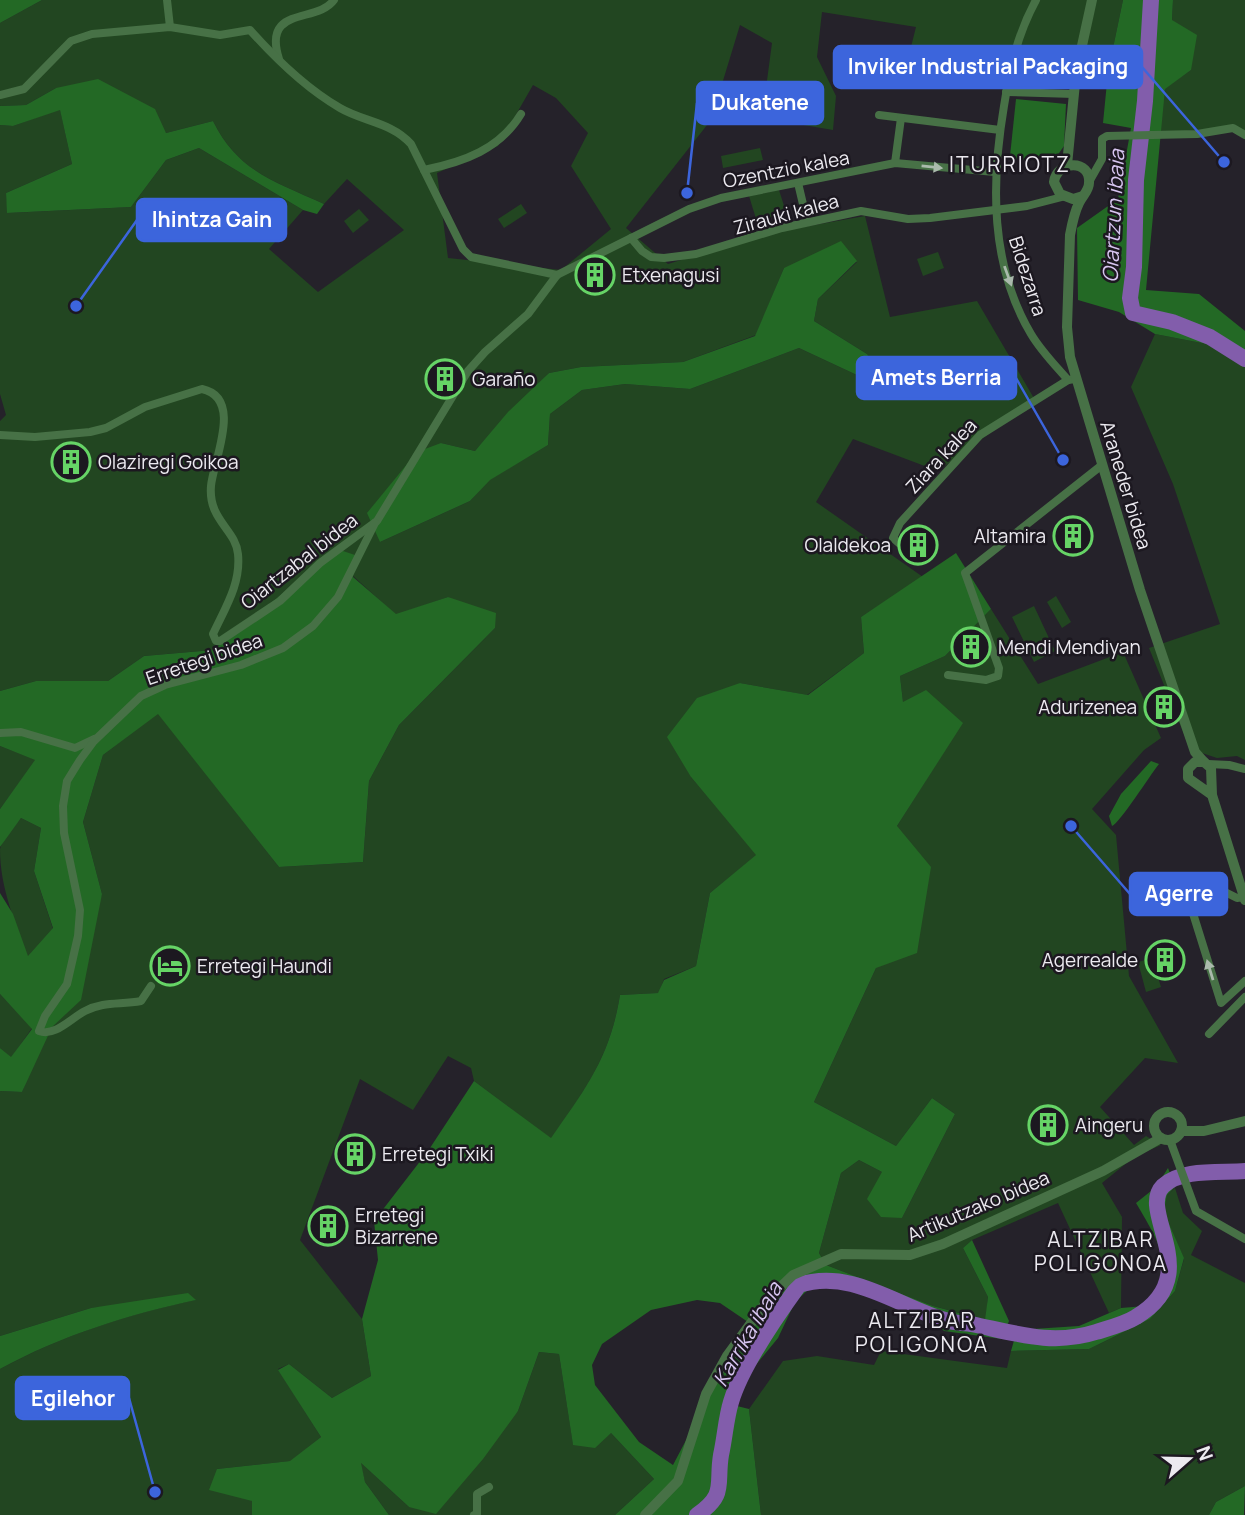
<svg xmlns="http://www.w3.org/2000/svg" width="1245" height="1515" viewBox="0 0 1245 1515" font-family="Manrope,sans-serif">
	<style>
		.green { fill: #224621; fill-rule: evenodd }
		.forest { fill: #236925; fill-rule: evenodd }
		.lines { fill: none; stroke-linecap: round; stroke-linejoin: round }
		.river { stroke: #825dab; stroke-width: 16 }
		.minor { stroke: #477146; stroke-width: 8 }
		.tertiary { stroke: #477146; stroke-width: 10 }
		.oneway { fill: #aabaac }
		.labels { text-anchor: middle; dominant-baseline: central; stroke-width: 5; stroke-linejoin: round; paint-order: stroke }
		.street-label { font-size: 19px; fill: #eceaf0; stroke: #1c1820 }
		.poi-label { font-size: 19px; fill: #eceaf0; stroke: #1c1820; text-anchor: start }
		.neighbourhood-label { font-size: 21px; letter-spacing: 2px; fill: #eceaf0; stroke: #1c1820 }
		.water-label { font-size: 21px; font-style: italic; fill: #d7c5f0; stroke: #1c1820 }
		.leader { fill: none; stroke: #3c65dc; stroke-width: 2.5 }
		.callout-dot { fill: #3c65dc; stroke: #1c1820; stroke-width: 2.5 }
		.callout { fill: #3c65dc; stroke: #3c65dc; stroke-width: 2.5 }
		.callout-label { font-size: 21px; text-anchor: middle; font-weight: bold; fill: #fff }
	</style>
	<rect width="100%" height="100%" fill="#25222a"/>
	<!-- green -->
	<g class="green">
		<path d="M42 0H1123L1108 72 1076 58 1007 50 1003 87 904 75 916 27 822 12 817 57 836 96 833 130 762 118 772 43 740 25 711 120 626 228 668 264 764 234 865 216 890 317 977 301 1035 400 938 471 853 439 816 502 923 577 861 617 864 653 807 695 740 683 691 777 757 855 710 893 696 966 664 979 659 993 620 995C610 1057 586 1088 551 1139L474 1081 471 1068 448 1056 413 1110 360 1079 300 1240 362 1319 371 1376 332 1398 289 1364 278 1369 321 1437 291 1461 217 1469 252 1501V1515H0V1369C60 1336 129 1314 195 1300L91 1308 0 1336V1091L22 1092 102 894 83 822 103 755 158 713 279 867 363 862 369 781 399 725 495 628 448 597 396 615 353 576 337 549 213 650 144 656 108 681H36L0 691V421L6 415 0 394V125L13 126 60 109 72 164 6 193 8 213 131 207 166 160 199 148 303 210 269 249 318 292 404 230 347 179 324 204C276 182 238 172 213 121L166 133 56 88 26 105 0 106V23ZM533 85 556 98 588 133 571 166 611 229 561 270 448 258 437 173 498 146ZM857 262 818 299 814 321 867 354 859 376 799 348 690 389 625 384 582 390 550 414 548 445 489 480 470 501 380 542 441 443 475 451 549 373 581 367 683 362 756 335 784 268Z"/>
		<polygon points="1173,0 1245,0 1245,132 1234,127 1158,133 1165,88 1191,70 1172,20"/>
		<polygon points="760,148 763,160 723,168 721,156"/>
		<polygon points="779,190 786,212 757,222 749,196"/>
		<polygon points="521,204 527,213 504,228 498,219"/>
		<polygon points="359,209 369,220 353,233 344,221"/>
		<polygon points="938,252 944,268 923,276 917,259"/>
		<polygon points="1155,334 1233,349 1245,360 1245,760 1237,756 1217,758 1190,749 1149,648 1220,624 1173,484 1131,387"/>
		<polygon points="1056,596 1071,622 1062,628 1047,602"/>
		<polygon points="1034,606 1055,651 1034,662 1012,617"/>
		<polygon points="991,609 1038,684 1123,652 1161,738 1144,750 1092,809 1116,835 1129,976 1178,1063 1145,1058 1100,1107 1134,1145 1146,1136 1161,1145 1134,1157 1102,1183 1122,1217 1121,1308 1109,1313 1058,1203 972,1240 963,1248 988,1297 986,1320 933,1306 826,1265 819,1253 841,1173 859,1160 882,1172 902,1218 955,1114 932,1098 896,1146 814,1102 876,968 897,826 962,723 903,702 900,676 945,656"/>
		<polygon points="0,746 36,760 0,809"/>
		<path d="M21 818 41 828 34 871 53 929 28 957C15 922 0 888 0 849 2 839 15 826 21 818Z"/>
		<polygon points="1152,958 1161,987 1146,992 1138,962"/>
		<polygon points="0,994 32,1028 11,1058 0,1048"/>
		<polygon points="1175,1188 1183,1213 1202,1231 1191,1255 1245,1283 1245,1486 1216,1502 1209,1515 761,1515 749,1409 783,1361 817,1356 874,1365 881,1351 1007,1368 1011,1351 1089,1349 1150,1319 1175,1291 1184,1259 1164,1212 1167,1195"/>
		<polygon points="539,1352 559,1354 573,1444 611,1433 654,1479 615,1515 389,1515 365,1482 360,1462 409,1507 518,1411"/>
	</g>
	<!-- forest -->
	<g class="forest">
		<polygon points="0,0 42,0 0,23"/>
		<polygon points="1123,0 1173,0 1172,20 1197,35 1191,70 1165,89 1146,290 1199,294 1245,331 1245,360 1233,349 1155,334 1119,312 1078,300 1077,228 1118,199 1131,128 1103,123 1108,72"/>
		<path d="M98 79 155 109 166 133 213 121C238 172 276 182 324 204L317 214 303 210 199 148 166 160 131 207 7 213 6 193 72 164 60 110 13 126 0 125V106L26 105 56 88Z"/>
		<polygon points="1016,99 1066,104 1064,146 1057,156 1017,161 1010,156"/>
		<polygon points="841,241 857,261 818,299 814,321 867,354 875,370 859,376 799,348 690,389 625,384 582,390 550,414 548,445 490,480 470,501 380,542 367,513 417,452 441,443 475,451 508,412 549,373 581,367 683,362 755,336 784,268"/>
		<polygon points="337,549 355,555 353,577 396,614 448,597 496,613 495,628 399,725 369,781 363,862 279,867 158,714 103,755 83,822 102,894 81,1000 52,1027 22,1092 0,1091 0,1048 11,1057 32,1029 0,994 0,893 13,914 28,956 53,928 34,871 41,828 21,818 0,847 0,809 35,760 0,746 0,691 36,681 108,681 144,656 213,650"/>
		<path d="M956 553 991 609 945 656 900 676 903 702 926 690 963 723 897 826 931 867 917 953 876 968 814 1102 896 1146 932 1098 955 1114 902 1218 881 1217 867 1199 882 1172 859 1160 841 1173 819 1253 826 1265 933 1306 985 1320 988 1297 963 1248 972 1240 1009 1321 1002 1339 944 1331 935 1322 886 1301 843 1288 812 1286 795 1302 778 1338 750 1372 737 1406 749 1409 761 1515H615L654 1479 611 1433 595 1448 573 1445 559 1354 539 1352 518 1411 483 1459 436 1514 409 1507 361 1463 365 1482 389 1515H252V1501L209 1490 217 1469 290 1461 321 1437 278 1370 289 1364 332 1398 371 1376 362 1319 378 1260 374 1221 428 1151 474 1081 551 1138C586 1088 610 1057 620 995L658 993 664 980 696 966 710 893 756 855 691 777 667 737 697 698 740 683 808 695 864 653 861 617ZM697 1300 720 1303 748 1322 673 1465 639 1442 595 1385 592 1365 602 1344 651 1310Z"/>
		<path d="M1151 761 1159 764C1150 775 1120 823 1112 826L1109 816 1121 794Z"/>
		<path d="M1168 1168 1175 1187 1167 1195 1164 1212 1184 1258 1175 1291 1150 1319 1089 1349 1011 1351 1017 1330 1079 1326 1121 1308 1145 1306C1178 1267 1158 1241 1136 1203L1156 1187Z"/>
		<path d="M188 1293 196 1300C130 1314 60 1336 0 1369V1336L91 1308Z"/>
		<polygon points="1245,1486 1244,1515 1209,1515 1216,1502"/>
	</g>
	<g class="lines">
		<!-- river -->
		<g class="river">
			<polyline points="1151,0 1145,101 1136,180 1134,267 1130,298 1133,313 1172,322 1210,337 1245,359"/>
			<path d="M697 1515C727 1494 716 1485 721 1455 725 1437 726 1418 731 1402 741 1368 778 1314 799 1285 851 1268 897 1306 945 1320 954 1323 963 1323 971 1324 1015 1333 1052 1346 1096 1332 1109 1328 1125 1324 1136 1317 1207 1275 1137 1212 1163 1186 1181 1168 1221 1173 1245 1171"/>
		</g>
		<!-- minor -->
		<g class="minor">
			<polyline points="167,0 170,27"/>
			<path d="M1036 0C1017 35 1010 68 1004 106 991 183 990 265 1031 334 1041 351 1055 365 1068 380L1075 379"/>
			<path d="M279 59C262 5 317 24 334 0"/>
			<polyline points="1006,92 1074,94"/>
			<path d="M0 95 24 89 71 41 92 34 170 27 220 35 250 30C275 58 307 89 340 108 364 122 391 122 411 144L463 249 471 257 557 275"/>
			<polyline points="879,115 1000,130"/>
			<polyline points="895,163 901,118"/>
			<path d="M424 170C464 162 500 149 521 114"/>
			<polyline points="1089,182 1102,159 1102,139 1107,136 1197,134 1233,128 1245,135"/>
			<polyline points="798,183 807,221"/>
			<polyline points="631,238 642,251 651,257 664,258 696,254 782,228 861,211 908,219 930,218 1027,206 1062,197"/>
			<path d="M0 435 35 437 90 432 106 428 145 407 202 389C244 398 213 461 211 486 208 520 236 530 238 554 241 584 225 608 213 634L216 641H220L280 601 320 563 377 521 468 371 485 352 528 314 557 275 689 209 721 198 895 163 995 172"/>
			<polyline points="901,545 893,538 900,523 980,435 1068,380"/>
			<polyline points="948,675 986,680 998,676 999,668 965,573 1102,465"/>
			<polyline points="0,733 21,732 75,748 94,739"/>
			<polyline points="1208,764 1229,765 1245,769"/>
			<polyline points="1244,897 1237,898 1213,886 1186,891 1221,1003 1245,981"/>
			<path d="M151 986 141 1001C120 1005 104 1001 85 1011 71 1018 55 1037 39 1031L45 1016 67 984 78 936 80 910 64 833 63 806 67 781 80 760 94 741 141 696 165 685 241 665 283 648 313 626 338 597 375 523"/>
			<polyline points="1209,1034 1245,997"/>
			<polyline points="1170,1140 1196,1211 1245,1239"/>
			<polyline points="474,1515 477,1514 477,1494 489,1487"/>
		</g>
		<!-- tertiary -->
		<g class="tertiary">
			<polyline points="1067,165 1076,73 1092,0"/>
			<path d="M1083 196 1073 199 1060 194 1054 182C1057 160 1091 159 1089 183 1089 191 1082 196 1079 203 1074 213 1072 224 1070 235L1067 327 1070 357 1140 590 1195 752 1204 762"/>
			<polyline points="1212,795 1188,778 1188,769 1195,762 1204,762 1211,768 1212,795 1245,900"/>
			<circle cx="1168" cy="1126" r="14"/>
			<polyline points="1181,1131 1204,1131 1245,1121"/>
			<polyline points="645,1515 678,1481 706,1394 727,1356 770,1297 793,1275 841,1254 910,1255 943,1244 1103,1171 1161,1138"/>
		</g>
	</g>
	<!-- one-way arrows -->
	<defs><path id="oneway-solid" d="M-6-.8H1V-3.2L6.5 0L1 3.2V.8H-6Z" transform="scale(1.75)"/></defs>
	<g class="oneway">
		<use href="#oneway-solid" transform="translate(932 167) rotate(6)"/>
		<use href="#oneway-solid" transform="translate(1008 276) rotate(70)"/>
		<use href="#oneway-solid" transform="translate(1210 970) rotate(-107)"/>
	</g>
	<!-- icons -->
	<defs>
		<g id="building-ring" transform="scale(2.0125)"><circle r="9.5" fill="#1c1820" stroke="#66d466" stroke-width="1.5"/><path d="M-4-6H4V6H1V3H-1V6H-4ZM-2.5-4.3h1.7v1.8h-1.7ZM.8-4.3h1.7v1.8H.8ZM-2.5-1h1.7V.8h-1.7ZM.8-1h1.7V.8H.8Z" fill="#66d466"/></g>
		<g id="hotel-ring" transform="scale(2.0125)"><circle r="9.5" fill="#1c1820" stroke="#66d466" stroke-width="1.5"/><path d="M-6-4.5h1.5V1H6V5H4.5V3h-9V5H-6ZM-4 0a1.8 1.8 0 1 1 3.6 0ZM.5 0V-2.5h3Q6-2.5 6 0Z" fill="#66d466"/></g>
	</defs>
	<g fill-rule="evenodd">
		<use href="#building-ring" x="595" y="275"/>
		<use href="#building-ring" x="445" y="379"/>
		<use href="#building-ring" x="71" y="462"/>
		<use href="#building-ring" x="1073" y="536"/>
		<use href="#building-ring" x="918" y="545"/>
		<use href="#building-ring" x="971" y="647"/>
		<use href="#building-ring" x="1164" y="707"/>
		<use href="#building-ring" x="1165" y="960"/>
		<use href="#hotel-ring" x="170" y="966"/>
		<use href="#building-ring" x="1048" y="1125"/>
		<use href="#building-ring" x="355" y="1154"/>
		<use href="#building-ring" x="328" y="1226"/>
	</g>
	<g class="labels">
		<!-- street labels -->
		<g class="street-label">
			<text transform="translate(786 169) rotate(-11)">Ozentzio kalea</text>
			<text transform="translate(786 214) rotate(-15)">Zirauki kalea</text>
			<text transform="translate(1028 276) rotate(72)">Bidezarra</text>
			<text transform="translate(941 456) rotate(-47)">Ziara kalea</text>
			<text transform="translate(1126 485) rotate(73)">Araneder bidea</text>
			<text transform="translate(299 561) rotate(-38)">Oiartzabal bidea</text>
			<text transform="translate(204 659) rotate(-19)">Erretegi bidea</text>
			<text transform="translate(978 1206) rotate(-23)">Artikutzako bidea</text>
		</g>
		<!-- poi labels -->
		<g class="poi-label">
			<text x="622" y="275">Etxenagusi</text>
			<text x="472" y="379">Garaño</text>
			<text x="98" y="462">Olaziregi Goikoa</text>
			<text x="1046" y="536" text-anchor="end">Altamira</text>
			<text x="891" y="545" text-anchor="end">Olaldekoa</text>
			<text x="998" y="647">Mendi Mendiyan</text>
			<text x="1137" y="707" text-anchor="end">Adurizenea</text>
			<text x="1138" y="960" text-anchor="end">Agerrealde</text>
			<text x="197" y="966">Erretegi Haundi</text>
			<text x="1075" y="1125">Aingeru</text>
			<text x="382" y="1154">Erretegi Txiki</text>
			<text x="355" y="1215">Erretegi<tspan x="355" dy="22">Bizarrene</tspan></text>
		</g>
		<!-- neighbourhood labels -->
		<g class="neighbourhood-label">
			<text x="1010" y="164">ITURRIOTZ</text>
			<text x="1101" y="1239">ALTZIBAR<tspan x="1101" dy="24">POLIGONOA</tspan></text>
			<text x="922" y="1320">ALTZIBAR<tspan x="922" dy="24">POLIGONOA</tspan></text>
		</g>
		<!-- water labels -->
		<g class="water-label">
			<text transform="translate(1113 216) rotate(-87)">Oiartzun ibaia</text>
			<text transform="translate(747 1334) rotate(-60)">Karrika ibaia</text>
		</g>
	</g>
	<!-- callouts -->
	<path class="leader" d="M1224 162L1142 67M687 193L697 103M76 306L137 220M1063 460L1016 378M1071 826L1130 894M155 1492L129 1398"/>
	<g class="callout-dot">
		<circle cx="1224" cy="162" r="7"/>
		<circle cx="687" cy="193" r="7"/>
		<circle cx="76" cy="306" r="7"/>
		<circle cx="1063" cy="460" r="7"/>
		<circle cx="1071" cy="826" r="7"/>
		<circle cx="155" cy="1492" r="7"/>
	</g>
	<g class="callout">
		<rect x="834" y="46" width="308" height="42" rx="7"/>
		<rect x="697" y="82" width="126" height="42" rx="7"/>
		<rect x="137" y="199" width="149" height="42" rx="7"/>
		<rect x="857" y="357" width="159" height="42" rx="7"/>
		<rect x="1130" y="873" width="97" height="42" rx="7"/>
		<rect x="16" y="1377" width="113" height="42" rx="7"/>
	</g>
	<g class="callout-label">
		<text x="988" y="74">Inviker Industrial Packaging</text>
		<text x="760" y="110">Dukatene</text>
		<text x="212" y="227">Ihintza Gain</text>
		<text x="936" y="385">Amets Berria</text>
		<text x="1179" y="901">Agerre</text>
		<text x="73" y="1406">Egilehor</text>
	</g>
	<!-- north arrow -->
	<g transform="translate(1189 1459) rotate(70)" stroke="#1c1820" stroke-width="5" paint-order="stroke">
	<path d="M0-5L12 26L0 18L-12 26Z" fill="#eceaf0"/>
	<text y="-10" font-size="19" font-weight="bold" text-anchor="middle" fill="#eceaf0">N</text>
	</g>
</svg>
